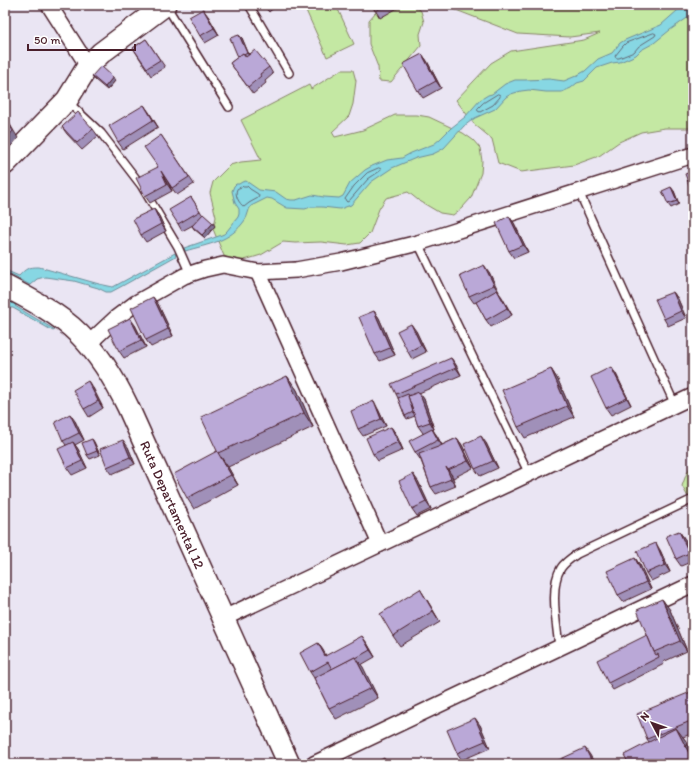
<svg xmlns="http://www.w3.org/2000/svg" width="698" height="769" viewBox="0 0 698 769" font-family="Itim,sans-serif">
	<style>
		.green { fill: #c4e8a3; stroke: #878467 }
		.water { fill: #87d7e3; stroke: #6f8d99 }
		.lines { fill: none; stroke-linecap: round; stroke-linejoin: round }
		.shore { stroke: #626975; stroke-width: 1 }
		.service-casing { stroke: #4a1f2b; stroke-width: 10 }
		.minor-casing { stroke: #4a1f2b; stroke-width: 18 }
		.secondary-casing { stroke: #4a1f2b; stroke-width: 24 }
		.service { stroke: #fff; stroke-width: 7 }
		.minor { stroke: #fff; stroke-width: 15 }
		.secondary { stroke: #fff; stroke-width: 21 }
		.wall { fill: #a090b9; stroke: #4a1f2b }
		.shaded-wall { fill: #827696; stroke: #4a1f2b }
		.building { fill: #baa8d7; stroke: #4a1f2b }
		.labels { text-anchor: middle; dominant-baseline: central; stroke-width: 4; stroke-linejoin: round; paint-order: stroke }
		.street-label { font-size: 14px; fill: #4a1f2b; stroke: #fff }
	</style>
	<rect width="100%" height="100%" fill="#eae5f3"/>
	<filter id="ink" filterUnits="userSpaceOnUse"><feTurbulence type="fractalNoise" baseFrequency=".025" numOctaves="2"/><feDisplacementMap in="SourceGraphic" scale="8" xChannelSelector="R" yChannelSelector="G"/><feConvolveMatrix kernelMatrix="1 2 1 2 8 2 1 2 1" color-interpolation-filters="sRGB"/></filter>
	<g filter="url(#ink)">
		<!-- green -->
		<g class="green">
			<polygon points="307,5 336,5 354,44 327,57 304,6"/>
			<polygon points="382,5 414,5 421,11 424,22 420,34 421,46 391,82 379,81 378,67 369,44 369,20"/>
			<polygon points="443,5 693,5 693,128 665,128 641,132 619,142 599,156 574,165 521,172 498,163 492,139 474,124 456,100 491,63 511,51 584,40 600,33 570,37 518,34"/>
			<polygon points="341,70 353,70 356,81 353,104 349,116 332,132 335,137 363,130 395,115 417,115 429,117 463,133 473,140 480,148 482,161 481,173 471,198 462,208 453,215 440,213 418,200 408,192 386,198 379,209 370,233 360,243 347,245 321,242 295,243 283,242 261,255 248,259 236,262 224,256 213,229 216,217 210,193 213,182 230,165 241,162 261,160 241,120 309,85 311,89"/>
			<polygon points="693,461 693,502 688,497 682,486 686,475"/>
		</g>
		<!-- water -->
		<g class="water">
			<path d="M685 5H693V14L670 30 654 43 641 50 636 55 620 62 612 63 597 68 584 81 577 83 571 88 562 92H546L529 90 521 91 511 94 506 97 495 109 475 118 464 126 444 148 439 151 433 154 416 158 392 168 371 182 351 205 340 209 322 207H311L305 209 287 208 272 199 267 198 251 206C248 210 248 216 245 220 230 242 209 244 185 251L184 248 219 236 224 234 227 231 238 217 239 214V209L235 203 232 191 234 186 236 184H239L242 182 246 181 259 190 276 192 286 199 291 200H296L312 195 324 197 339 198 343 196 350 183 365 170 372 166 387 160 402 158 411 153 434 144 440 139 451 128 465 117 480 100 488 95 492 94 505 84 515 80H525L549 79 564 81 576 76 585 71 598 59 612 53 620 43 625 40 661 25 678 10Z"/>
			<path d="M175 253 176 256 124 285 111 292H106L98 288 74 281 45 277 37 279 30 285 5 272V270L19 276C26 268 29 267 39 267L99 284 113 287Z"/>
			<polygon points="5,299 16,305 15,306 55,330 53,331 13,308 5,308"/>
		</g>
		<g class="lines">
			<!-- shore -->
			<g class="shore">
				<polygon points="654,33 656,34 655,36 639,46 634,52 619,58 616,58 615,56 623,46 626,43"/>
				<polygon points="498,94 500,95 500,97 493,105 480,112 478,111 477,109 483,103"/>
				<polygon points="379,168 381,169 380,171 368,179 349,201 347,202 346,201 345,199 354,186 367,173"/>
				<path d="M244 186H247L250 189 258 194 259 196 258 198 249 203 244 207C239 203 234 195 237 189Z"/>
			</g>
			<!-- service casing -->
			<g class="service-casing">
				<g id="service">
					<polyline points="249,5 289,73"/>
					<polyline points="167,7 229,107"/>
					<polyline points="68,102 101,133 141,185 178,247 190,274"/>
					<polyline points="579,192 675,405"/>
					<polyline points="418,243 529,474"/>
					<path d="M559 647C557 626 549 586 561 568 565 562 571 558 577 554L693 499"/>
				</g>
			</g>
			<!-- minor casing -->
			<g class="minor-casing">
				<g id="minor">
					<polyline points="49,5 88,66"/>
					<polyline points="258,272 380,544"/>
					<polyline points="88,344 116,318 136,303 184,276 205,269 223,265 258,272 296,270 341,262 418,243 693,155"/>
					<polyline points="224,618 693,396"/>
					<polyline points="314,764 693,584"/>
				</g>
			</g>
			<!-- secondary casing -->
			<g class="secondary-casing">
				<g id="secondary">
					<polyline points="5,164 67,100 88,66 101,53 165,5"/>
					<path d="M5 286C30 299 59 314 79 334 100 355 115 380 128 407L289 764"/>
				</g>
			</g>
			<!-- service -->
			<use href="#service" class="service"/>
			<!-- minor -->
			<use href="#minor" class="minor"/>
			<!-- secondary -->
			<use href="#secondary" class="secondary"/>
		</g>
		<!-- wall -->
		<g class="wall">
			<polygon points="138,5 145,5 140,8"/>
			<polygon points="263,5 277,5 269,12"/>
			<polygon points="372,5 403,5 380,18"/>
			<polygon points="208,16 219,35 205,43 200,36"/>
			<polygon points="242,38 249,55 269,67 273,74 265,81 266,83 253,94 230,63 238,57"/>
			<polygon points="146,39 165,67 151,76 133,48"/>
			<polygon points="422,54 427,61 441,88 423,98 418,91"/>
			<polygon points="92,76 115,81 107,90 95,80"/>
			<polygon points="144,105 158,127 123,149 118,142"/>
			<polygon points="62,127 93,129 98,136 82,150 67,134"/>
			<polygon points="161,135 194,184 177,195 166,180 172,191 150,203 145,196 158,167"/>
			<polygon points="674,191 679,204 671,208 668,204"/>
			<polygon points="191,197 202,214 215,226 205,238 194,229 192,226 193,225 182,231 178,224"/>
			<polygon points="154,209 159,216 166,231 146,242 141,235"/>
			<polygon points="509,216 514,223 528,252 514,258 509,251"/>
			<polygon points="489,272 498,292 512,315 491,327 486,320 476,302 474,303 469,296"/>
			<polygon points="673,292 678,299 686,318 668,326 664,319"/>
			<polygon points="158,304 173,336 151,347 146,340"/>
			<polygon points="374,311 379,318 395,355 380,361 375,354"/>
			<polygon points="135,325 146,347 124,358 119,351"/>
			<polygon points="416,331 426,352 412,359 408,352"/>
			<polygon points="451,358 456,365 461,375 419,393 424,399 434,429 433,430 437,436 442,445 457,438 462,445 473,468 453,478 451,474 456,486 436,494 431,487 420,458 420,459 415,452 423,433 418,426 415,416 407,419 405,416 398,398 396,394"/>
			<polygon points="611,367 616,374 631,405 611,415 606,408"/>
			<polygon points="551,369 558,380 574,417 525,438 518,427"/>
			<polygon points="287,376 297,390 313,427 228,467 238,485 194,509 187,498 217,451"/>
			<polygon points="93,388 103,408 89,417 84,409"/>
			<polygon points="378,409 386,426 363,436 358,429"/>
			<polygon points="75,421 84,440 75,445 78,449 87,468 72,475 67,468 66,445 63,441"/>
			<polygon points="391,427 396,434 403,450 378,461 373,454"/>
			<polygon points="92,439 94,442 100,455 90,459 87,455"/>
			<polygon points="486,443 498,468 480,476 475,469"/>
			<polygon points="128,447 135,464 112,474 107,467"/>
			<polygon points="418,481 431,509 417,516 412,509"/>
			<polygon points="679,531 684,538 693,558 693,561 681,566 676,559"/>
			<polygon points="660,550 670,572 651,581 646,573"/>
			<polygon points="635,558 640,565 651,589 623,602 618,595"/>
			<polygon points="662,599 670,610 687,651 663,662 664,664 613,690 608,683 647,635"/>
			<polygon points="427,600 440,622 400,646 393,636"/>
			<polygon points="318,643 326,656 367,643 375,657 361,665 378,698 336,719 329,708 314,678 310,672"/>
			<polygon points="693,691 693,733 683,737 686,741 649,742 647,739"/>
			<polygon points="480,725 490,748 462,760 457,753"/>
		</g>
		<!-- shaded-wall -->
		<g class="shaded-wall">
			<polygon points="203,9 208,16 219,35 214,28"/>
			<polygon points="239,35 242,38 250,57 247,53"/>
			<polygon points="422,54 427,61 441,88 436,81"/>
			<polygon points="113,77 115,81 107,90 105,87"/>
			<polygon points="144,105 149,112 158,127 153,120"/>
			<polygon points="5,116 18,138 5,153"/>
			<polygon points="161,171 166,178 172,191 167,184"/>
			<polygon points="671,187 674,191 679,204 677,201"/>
			<polygon points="154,209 159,216 166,231 161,224"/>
			<polygon points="509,216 514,223 528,252 523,245"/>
			<polygon points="213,223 215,226 205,238 202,235"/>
			<polygon points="484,265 489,272 499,292 494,285"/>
			<polygon points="497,290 502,297 512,315 507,308"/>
			<polygon points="673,292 678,299 686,318 681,311"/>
			<polygon points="153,297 158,304 173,336 168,329"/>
			<polygon points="374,311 379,318 395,355 390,348"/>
			<polygon points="130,318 135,325 146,347 141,340"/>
			<polygon points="411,324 416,331 426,352 421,345"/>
			<polygon points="451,358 456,365 461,375 456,368"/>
			<polygon points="611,367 616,374 631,405 627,398"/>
			<polygon points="551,369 558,380 574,417 567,406"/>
			<polygon points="287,376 297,390 313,427 304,413"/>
			<polygon points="88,381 93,388 103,408 98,401"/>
			<polygon points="419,392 424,399 434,429 430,422"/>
			<polygon points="374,401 378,409 386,426 381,419"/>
			<polygon points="70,414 75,421 84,440 79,433"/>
			<polygon points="391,427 396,434 403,450 398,442"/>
			<polygon points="432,429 437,436 443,447 438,440"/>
			<polygon points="481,436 486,443 498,468 493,461"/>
			<polygon points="457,438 462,445 473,468 468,461"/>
			<polygon points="92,439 94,442 100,455 97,451"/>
			<polygon points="123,440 128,447 135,464 130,457"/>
			<polygon points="73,442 78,449 87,468 82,461"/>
			<polygon points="221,457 228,467 238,485 231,475"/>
			<polygon points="446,467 451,474 456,486 451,479"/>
			<polygon points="413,474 418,481 431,509 426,502"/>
			<polygon points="679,531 684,538 693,559 689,553"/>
			<polygon points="656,543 660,550 670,572 665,565"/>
			<polygon points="635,558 640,565 651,589 646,582"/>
			<polygon points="420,589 427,600 440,622 433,611"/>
			<polygon points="662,599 670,610 687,651 680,641"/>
			<polygon points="362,636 367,643 375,657 370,650"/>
			<polygon points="318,643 323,650 330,663 325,656"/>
			<polygon points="355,657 363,667 378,698 371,688"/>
			<polygon points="475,718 480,725 490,748 485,741"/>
			<polygon points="676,728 686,741 693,756 693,761"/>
			<polygon points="585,748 590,755 595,764 593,764"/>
		</g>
		<!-- building -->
		<g class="building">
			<polygon points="372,5 386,5 375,11"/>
			<polygon points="203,9 214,28 200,36 189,17"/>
			<polygon points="239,35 247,53 244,55 243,53 238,57 230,38"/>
			<polygon points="146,39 160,60 147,68 133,48"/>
			<polygon points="255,50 269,67 260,74 261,76 248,87 230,63 243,53 246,57"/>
			<polygon points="422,54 436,81 418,91 403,64"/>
			<polygon points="101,66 113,77 105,87 92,76"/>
			<polygon points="144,105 153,120 118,142 109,126"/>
			<polygon points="78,112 93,129 77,143 62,127"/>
			<polygon points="5,117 13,131 5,140"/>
			<polygon points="161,135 189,177 172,188 161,171 167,184 145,196 136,178 158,167 144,147"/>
			<polygon points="693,171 693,189 691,190 685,174"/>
			<polygon points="671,187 677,201 668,204 662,191"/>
			<polygon points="191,197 200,211 178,224 169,210"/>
			<polygon points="154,209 161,224 141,235 133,219"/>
			<polygon points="203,214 213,223 202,235 192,226"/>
			<polygon points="509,216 523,245 509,251 496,223"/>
			<polygon points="484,265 494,285 469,296 460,276"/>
			<polygon points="497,290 507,308 486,320 476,302"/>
			<polygon points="673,292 681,311 664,319 655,299"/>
			<polygon points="153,297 168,329 146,340 131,308"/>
			<polygon points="374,311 390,348 375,354 359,317"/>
			<polygon points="130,318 141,340 119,351 108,329"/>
			<polygon points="411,324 421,345 408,352 397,331"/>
			<polygon points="451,358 456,368 396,394 391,384"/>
			<polygon points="611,367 627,398 606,408 591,377"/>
			<polygon points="551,369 567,406 518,427 502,390"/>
			<polygon points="287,376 304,413 218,453 201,417"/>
			<polygon points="88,381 98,401 84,409 73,390"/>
			<polygon points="419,392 430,422 418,426 408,396"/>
			<polygon points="408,394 409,396 408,396 413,412 405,416 398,398"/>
			<polygon points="374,401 381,419 358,429 351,411"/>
			<polygon points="70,414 79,433 63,441 55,422"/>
			<polygon points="391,427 398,442 373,454 366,438"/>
			<polygon points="432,429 438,440 415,452 409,441"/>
			<polygon points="481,436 493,461 475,469 464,444"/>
			<polygon points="457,438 468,461 448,470 446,467 451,479 431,487 419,454 438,447"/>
			<polygon points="92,439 97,451 87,455 82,443"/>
			<polygon points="123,440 130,457 107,467 100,449"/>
			<polygon points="73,442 82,461 67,468 58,449"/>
			<polygon points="217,451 231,475 187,498 174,474"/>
			<polygon points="413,474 426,502 412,509 399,481"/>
			<polygon points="679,531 689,553 676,559 666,536"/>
			<polygon points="656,543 665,565 646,573 637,551"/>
			<polygon points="635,558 646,582 618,595 607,571"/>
			<polygon points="420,589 433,611 393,636 380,614"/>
			<polygon points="662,599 680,641 654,652 637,610"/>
			<polygon points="647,635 654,652 656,655 658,654 659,657 608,683 597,660"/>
			<polygon points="362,636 370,650 356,658 355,657 332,669 328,662 310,672 300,653 318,643 325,656"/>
			<polygon points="355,657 371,688 329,708 314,678"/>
			<polygon points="693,691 693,720 647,739 637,714"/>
			<polygon points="475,718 485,741 457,753 447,730"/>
			<polygon points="676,728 693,761 693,764 629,764 624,755"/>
			<polygon points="585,748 593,764 550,764"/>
			<polygon points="384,758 387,764 373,764"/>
		</g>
	</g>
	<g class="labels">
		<!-- street labels -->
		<g class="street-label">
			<text transform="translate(172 505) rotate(66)">Ruta Departamental 12</text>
		</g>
	</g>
	<!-- margin -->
	<rect width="698" height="769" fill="none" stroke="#fff" stroke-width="20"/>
	<rect x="10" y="10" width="678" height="749" fill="none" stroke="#4a1f2b" stroke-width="1.5" filter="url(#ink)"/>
	<!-- north arrow -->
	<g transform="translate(652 723) rotate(311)" stroke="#ffffff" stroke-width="3" paint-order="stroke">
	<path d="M0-3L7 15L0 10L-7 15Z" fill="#4a1f2b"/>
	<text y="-6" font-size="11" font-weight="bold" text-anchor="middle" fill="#4a1f2b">N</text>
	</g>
	<!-- scale -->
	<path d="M28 44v6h107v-6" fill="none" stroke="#4a1f2b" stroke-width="2"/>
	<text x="34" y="44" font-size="12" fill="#4a1f2b" stroke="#ffffff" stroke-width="3" paint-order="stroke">50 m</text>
</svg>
